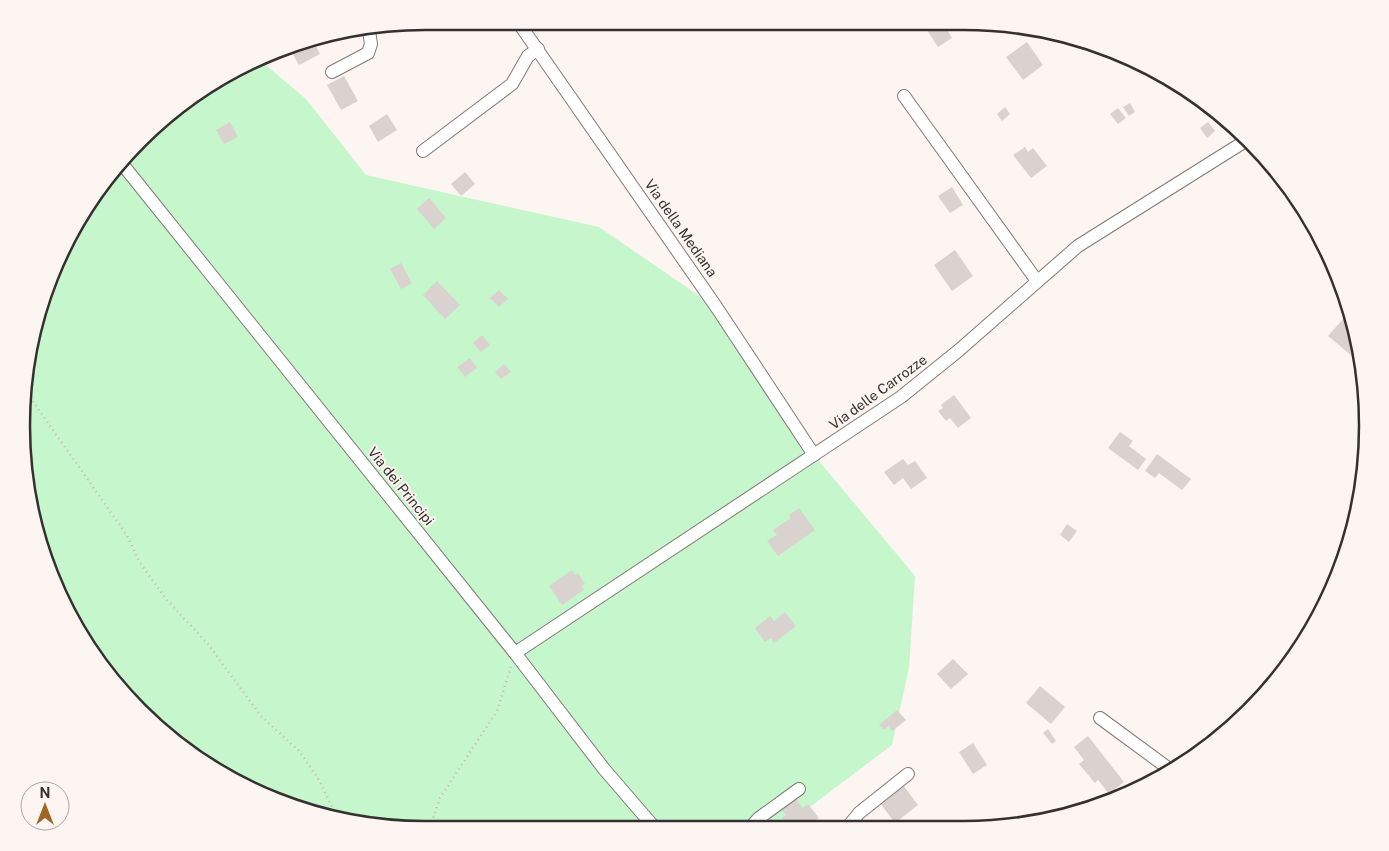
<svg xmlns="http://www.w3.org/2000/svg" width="1389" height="851" viewBox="0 0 1389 851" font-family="'Public Sans',sans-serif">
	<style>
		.green { fill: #c6f6cc }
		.building { fill: #dad2ce }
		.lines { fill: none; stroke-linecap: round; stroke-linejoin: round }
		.minor-casing { stroke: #817a77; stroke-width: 14 }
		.path { stroke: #bfb9b6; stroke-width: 2.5; stroke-dasharray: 1 4; stroke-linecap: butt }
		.minor { stroke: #fff; stroke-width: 12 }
		.labels { text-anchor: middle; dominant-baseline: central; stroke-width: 4; stroke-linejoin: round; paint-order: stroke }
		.street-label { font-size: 14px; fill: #343130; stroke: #fdf5f1 }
		.rim { fill: none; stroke: #343130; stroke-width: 2.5 }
	</style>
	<rect width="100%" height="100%" fill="#fdf5f1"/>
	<!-- green -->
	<polygon class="green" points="261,61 306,99 366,175 599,227 717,308 814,455 915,576 909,668 892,745 782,828 373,826 271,799 180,746 90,650 43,555 21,425 43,296 90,201 180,105"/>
	<!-- building -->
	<g class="building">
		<polygon points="923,24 944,24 952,38 938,47"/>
		<polygon points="313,40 320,54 299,65 291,51"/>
		<polygon points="1027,42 1043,65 1023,80 1006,57"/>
		<polygon points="344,76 358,101 341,110 327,85"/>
		<polygon points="1130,103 1135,112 1129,116 1123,107"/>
		<polygon points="1005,107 1010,114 1002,121 997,114"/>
		<polygon points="1118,108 1126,118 1118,124 1110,114"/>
		<polygon points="387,114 397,130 378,142 369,126"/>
		<polygon points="230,122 238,137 224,144 216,130"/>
		<polygon points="1208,122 1215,131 1207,138 1200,128"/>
		<polygon points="1025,147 1028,152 1033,148 1047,166 1031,178 1013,155"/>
		<polygon points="465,172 475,184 461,196 451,184"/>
		<polygon points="952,187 963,205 950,213 938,196"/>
		<polygon points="429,198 446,218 434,229 417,209"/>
		<polygon points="955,250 973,276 952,291 934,265"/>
		<polygon points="401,263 412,283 401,289 390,269"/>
		<polygon points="437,281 460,305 445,319 423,295"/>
		<polygon points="499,290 508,299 499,307 490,298"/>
		<polygon points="1344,318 1353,326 1361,357 1358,361 1328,336"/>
		<polygon points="482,335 490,345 481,352 473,343"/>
		<polygon points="470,358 477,368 465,377 457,367"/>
		<polygon points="504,364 511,372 501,379 495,372"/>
		<polygon points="954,395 971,418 958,428 950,418 946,421 938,411 943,408 941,405"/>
		<polygon points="1120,432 1133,441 1129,446 1146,459 1138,470 1108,448"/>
		<polygon points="1157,454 1191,479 1182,490 1159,473 1155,478 1145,471"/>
		<polygon points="903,459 908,465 915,461 927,478 911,489 903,478 894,485 884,472"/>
		<polygon points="799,508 815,530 778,556 767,541 777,535 773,530 791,518 789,515"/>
		<polygon points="1067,524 1077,531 1069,542 1060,535"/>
		<polygon points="572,570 575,575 578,573 585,584 581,586 584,590 562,605 549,586"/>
		<polygon points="785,612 796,626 774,643 771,638 765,642 755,628 770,616 774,621"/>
		<polygon points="953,659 968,674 951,689 937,674"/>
		<polygon points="1040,686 1065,707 1051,724 1026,703"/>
		<polygon points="897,710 906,720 892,731 888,726 884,730 879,725"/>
		<polygon points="1048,729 1056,741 1052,744 1043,733"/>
		<polygon points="1088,736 1124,782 1109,794 1098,780 1095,783 1079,764 1084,760 1074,747"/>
		<polygon points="973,743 987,765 973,774 959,752"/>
		<polygon points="903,785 918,805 895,823 880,803"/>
		<polygon points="795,798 803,808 808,804 819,818 806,828 790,828 782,818 786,815 781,809"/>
	</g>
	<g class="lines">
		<!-- minor casing -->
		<g class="minor-casing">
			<g id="minor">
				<polyline points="518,22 717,308 814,455"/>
				<polyline points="283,50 284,49"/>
				<polyline points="332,72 368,53 371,44 369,31"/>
				<polyline points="904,96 1037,281"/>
				<polyline points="423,151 512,84 528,56 538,49"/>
				<polyline points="123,165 515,653 604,769 654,827"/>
				<polyline points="515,653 901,397 958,351 1078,246 1247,140"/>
				<polyline points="1100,718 1172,771"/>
				<polyline points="750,828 759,818 799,789"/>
				<polyline points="847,828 859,813 908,774"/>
			</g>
		</g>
		<!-- path -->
		<g class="path">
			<polyline points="27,393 126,534 142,566 167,600 207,643 261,716 299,751 319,780 337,817"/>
			<polyline points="430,827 440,798 497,711 511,666"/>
		</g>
		<!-- minor -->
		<use href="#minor" class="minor"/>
	</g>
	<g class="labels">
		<!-- street labels -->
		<g class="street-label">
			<text transform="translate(681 228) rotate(55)">Via della Mediana</text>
			<text transform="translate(878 392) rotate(-36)">Via delle Carrozze</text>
			<text transform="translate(401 486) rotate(51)">Via dei Principi</text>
		</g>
	</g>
	<!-- crop -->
	<path d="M0 0H1389V851H0ZM425 30H964A395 395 0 0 1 1359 425V426A395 395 0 0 1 964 821H425A395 395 0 0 1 30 426V425A395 395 0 0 1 425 30Z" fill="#fdf5f1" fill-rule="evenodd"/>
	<path class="rim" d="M425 30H964A395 395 0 0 1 1359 425V426A395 395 0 0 1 964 821H425A395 395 0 0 1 30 426V425A395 395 0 0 1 425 30Z"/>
	<!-- north arrow -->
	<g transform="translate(45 806)"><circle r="24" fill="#fdf5f1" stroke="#ada7a4"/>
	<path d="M0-4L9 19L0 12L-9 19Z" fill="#9f6723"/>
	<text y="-8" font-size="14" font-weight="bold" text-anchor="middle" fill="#343130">N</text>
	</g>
</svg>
